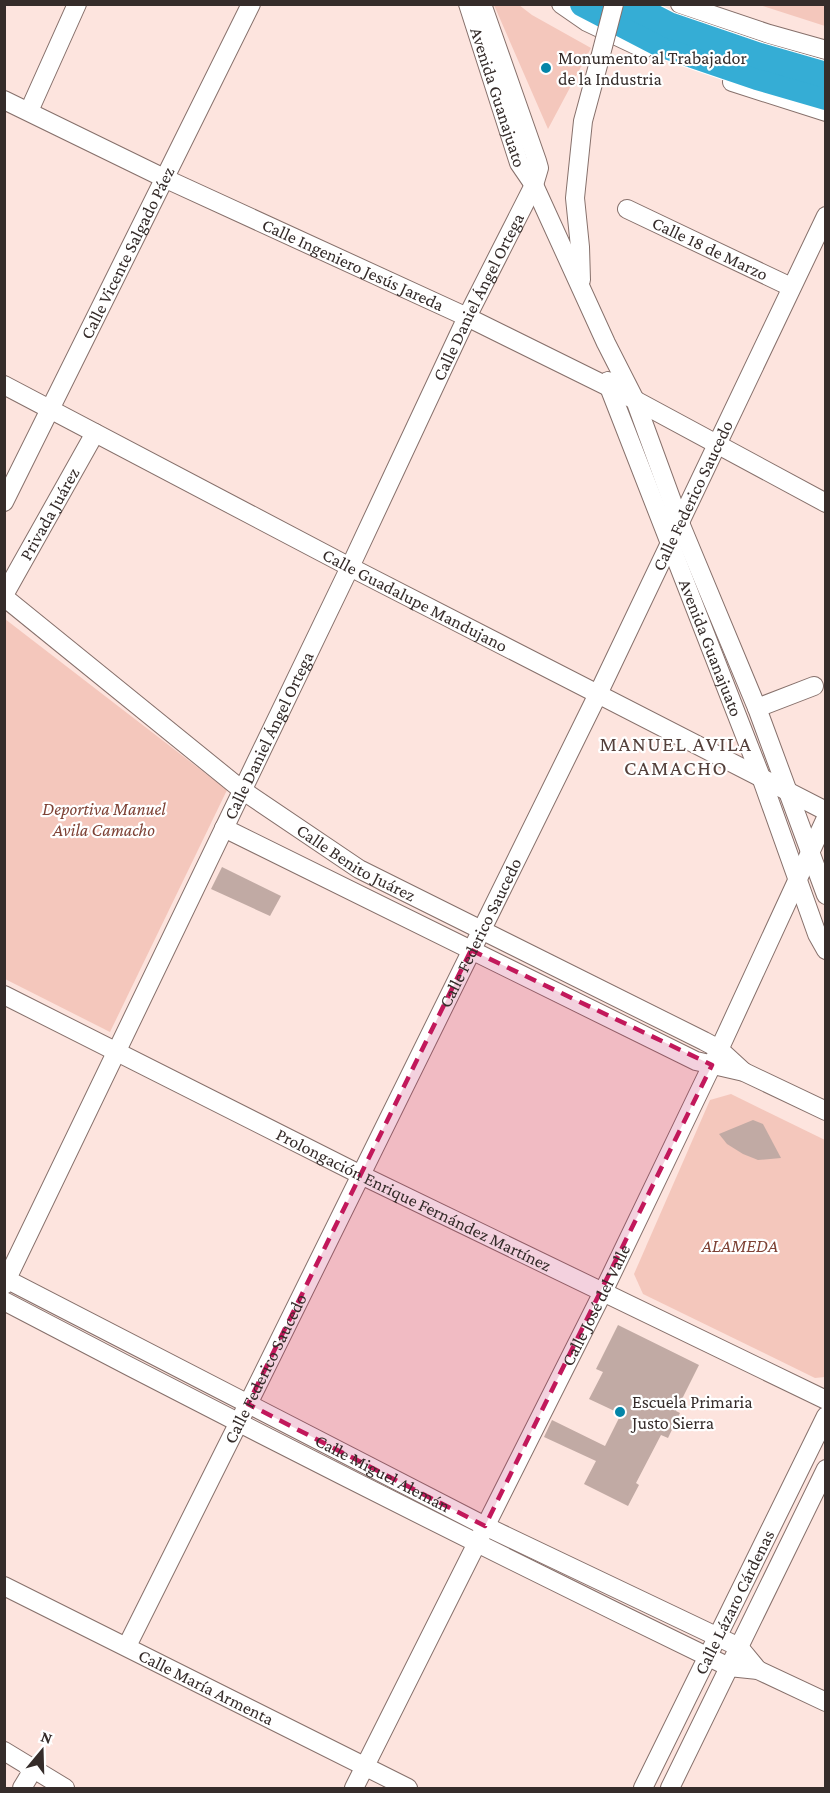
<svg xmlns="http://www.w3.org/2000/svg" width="830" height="1793" viewBox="0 0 830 1793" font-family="'Crimson Pro',serif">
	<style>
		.green { fill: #f4c7bc }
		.building { fill: #c1aaa4 }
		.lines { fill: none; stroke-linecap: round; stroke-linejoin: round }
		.minor-casing { stroke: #86706b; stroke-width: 20 }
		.highway-casing { stroke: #fff; stroke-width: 28 }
		.minor { stroke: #fff; stroke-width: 18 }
		.highway { stroke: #35add5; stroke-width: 26 }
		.minor-bridge-casing { stroke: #86706b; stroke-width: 20; stroke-linecap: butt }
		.minor-bridge { stroke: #fff; stroke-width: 18 }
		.marked { fill: #c2185b; fill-opacity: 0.2; stroke: #c2185b; stroke-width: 4.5; stroke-dasharray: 12 8; stroke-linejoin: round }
		.poi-dot { fill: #0485a8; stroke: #fff; stroke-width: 2 }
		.labels { text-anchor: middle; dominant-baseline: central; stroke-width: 4.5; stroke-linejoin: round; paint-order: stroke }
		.poi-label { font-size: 18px; fill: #352c2a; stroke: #fff; text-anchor: start }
		.street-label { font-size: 18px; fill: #352c2a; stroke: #fff }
		.park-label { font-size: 18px; font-style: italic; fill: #7e4235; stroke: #fff }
		.quarter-label { font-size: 21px; letter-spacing: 1.5px; fill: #54403b; stroke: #fff }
	</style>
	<rect width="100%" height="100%" fill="#fde4de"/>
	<!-- green -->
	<g class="green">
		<polygon points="494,5 519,5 532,15 591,48 548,129"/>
		<polygon points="760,5 825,5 825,26"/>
		<polygon points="5,619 227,790 110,1032 5,979"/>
		<polygon points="731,1094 825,1140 825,1377 815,1378 643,1294 634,1274 710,1100"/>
	</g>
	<!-- building -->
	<g class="building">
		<polygon points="222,867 281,896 270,916 211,889"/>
		<polygon points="753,1120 763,1124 781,1158 758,1160 743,1154 727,1144 719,1134"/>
		<polygon points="618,1325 699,1365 676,1411 680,1413 668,1438 661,1435 636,1483 639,1485 628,1506 584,1484 596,1461 544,1437 552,1420 605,1446 621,1414 589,1399 603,1372 596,1369"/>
	</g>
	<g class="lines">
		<!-- minor casing -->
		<g class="minor-casing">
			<g id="minor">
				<path id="s1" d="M468 4 519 163 534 185 606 343 635 400 680 523 757 708 826 895"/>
				<polyline points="561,4 587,22 644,49"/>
				<polyline points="680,4 769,34 826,50"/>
				<polyline points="732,82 826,112"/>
				<path id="s2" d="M4 100 164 178 467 317 635 400 826 503"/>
				<polyline points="29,111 77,4"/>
				<path id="s3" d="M627 209 791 287"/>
				<polyline points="581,280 580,247 575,198 583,121 600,58"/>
				<path id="s4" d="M608 381 609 387 761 777 817 934 826 950"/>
				<path id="s5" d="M4 385 350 567 826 811"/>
				<path id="s6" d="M4 502 251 4"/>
				<path id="s7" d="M4 595 95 433"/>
				<path id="s8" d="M4 597 242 790 359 869 704 1041 719 1049 744 1072"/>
				<polyline points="757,708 814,686"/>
				<polyline points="224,828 696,1061 744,1072 826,1111"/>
				<path id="s9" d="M4 995 361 1175 826 1400"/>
				<path id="s10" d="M4 1278 485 1526 739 1647 758 1670"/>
				<path id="s11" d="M4 1285 350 567 467 317 534 185 539 168 537 161 482 4"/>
				<path d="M4 1301C244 1427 486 1549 729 1667L758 1670 826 1702"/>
				<path id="s12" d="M4 1586 408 1788"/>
				<path id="s13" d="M127 1646 248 1404 598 694 826 216"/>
				<polyline points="4,1751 65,1788"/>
				<polyline points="22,1788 34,1768"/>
				<path id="s14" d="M354 1788 603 1292 712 1065 826 818"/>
				<path id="s15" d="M643 1788 826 1416"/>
				<polyline points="670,1788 826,1469"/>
			</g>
		</g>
		<!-- highway casing -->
		<g class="highway-casing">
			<g id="highway">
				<polyline points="583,4 660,44 757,77 826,97"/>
				<polyline points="628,4 669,25 760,56 826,75"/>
			</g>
		</g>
		<!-- minor -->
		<use href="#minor" class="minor"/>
		<!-- highway -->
		<use href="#highway" class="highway"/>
		<!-- minor-bridge casing -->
		<g class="minor-bridge-casing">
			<polyline id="minor-bridge" points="600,58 614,4"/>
		</g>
		<!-- minor-bridge -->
		<use href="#minor-bridge" class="minor-bridge"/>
	</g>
	<!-- marked area -->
	<path class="marked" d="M471 950 712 1065 485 1526 248 1404Z"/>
	<!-- markers -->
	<g class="poi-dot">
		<circle cx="546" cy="68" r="6"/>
		<circle cx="620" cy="1412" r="6"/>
	</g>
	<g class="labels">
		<!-- poi labels -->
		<g class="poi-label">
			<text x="558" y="58">Monumento al Trabajador<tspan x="558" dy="21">de la Industria</tspan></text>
			<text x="632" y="1402">Escuela Primaria<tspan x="632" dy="21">Justo Sierra</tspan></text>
		</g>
		<!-- street labels -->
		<g class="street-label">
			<text stroke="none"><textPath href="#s1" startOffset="98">Avenida Guanajuato</textPath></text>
			<text stroke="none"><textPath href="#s3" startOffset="92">Calle 18 de Marzo</textPath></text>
			<text stroke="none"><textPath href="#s6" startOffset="278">Calle Vicente Salgado Páez</textPath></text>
			<text stroke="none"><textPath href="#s2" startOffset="386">Calle Ingeniero Jesús Jareda</textPath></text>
			<text stroke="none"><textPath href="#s11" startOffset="1096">Calle Daniel Ángel Ortega</textPath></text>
			<text stroke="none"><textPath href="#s13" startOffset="1282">Calle Federico Saucedo</textPath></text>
			<text stroke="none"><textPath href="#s7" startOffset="93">Privada Juárez</textPath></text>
			<text stroke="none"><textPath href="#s5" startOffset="464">Calle Guadalupe Mandujano</textPath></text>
			<text stroke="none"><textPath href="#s4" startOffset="286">Avenida Guanajuato</textPath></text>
			<text stroke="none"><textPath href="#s11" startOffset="610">Calle Daniel Ángel Ortega</textPath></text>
			<text stroke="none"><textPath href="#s8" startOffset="442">Calle Benito Juárez</textPath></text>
			<text stroke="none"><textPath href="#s13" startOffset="796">Calle Federico Saucedo</textPath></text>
			<text stroke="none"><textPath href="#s9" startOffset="458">Prolongación Enrique Fernández Martínez</textPath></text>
			<text stroke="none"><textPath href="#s14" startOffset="540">Calle José del Valle</textPath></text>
			<text stroke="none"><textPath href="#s13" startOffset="310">Calle Federico Saucedo</textPath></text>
			<text stroke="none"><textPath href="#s10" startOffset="426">Calle Miguel Alemán</textPath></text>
			<text stroke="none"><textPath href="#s15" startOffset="207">Calle Lázaro Cárdenas</textPath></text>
			<text stroke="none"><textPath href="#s12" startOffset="226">Calle María Armenta</textPath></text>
		</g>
		<!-- park labels -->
		<g class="park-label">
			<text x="104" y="809">Deportiva Manuel<tspan x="104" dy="21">Avila Camacho</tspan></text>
			<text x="740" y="1246">ALAMEDA</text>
		</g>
		<!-- quarter labels -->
		<g class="quarter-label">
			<text x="676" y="744">MANUEL AVILA<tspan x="676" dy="24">CAMACHO</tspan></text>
		</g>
	</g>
	<!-- border -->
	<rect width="830" height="1793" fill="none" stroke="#352c2a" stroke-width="12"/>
	<!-- north arrow -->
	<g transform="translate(42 1751) rotate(19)" stroke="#ffffff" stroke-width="4.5" paint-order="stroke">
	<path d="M0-4.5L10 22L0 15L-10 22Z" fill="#352c2a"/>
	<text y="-9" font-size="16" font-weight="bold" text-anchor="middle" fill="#352c2a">N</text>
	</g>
</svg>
